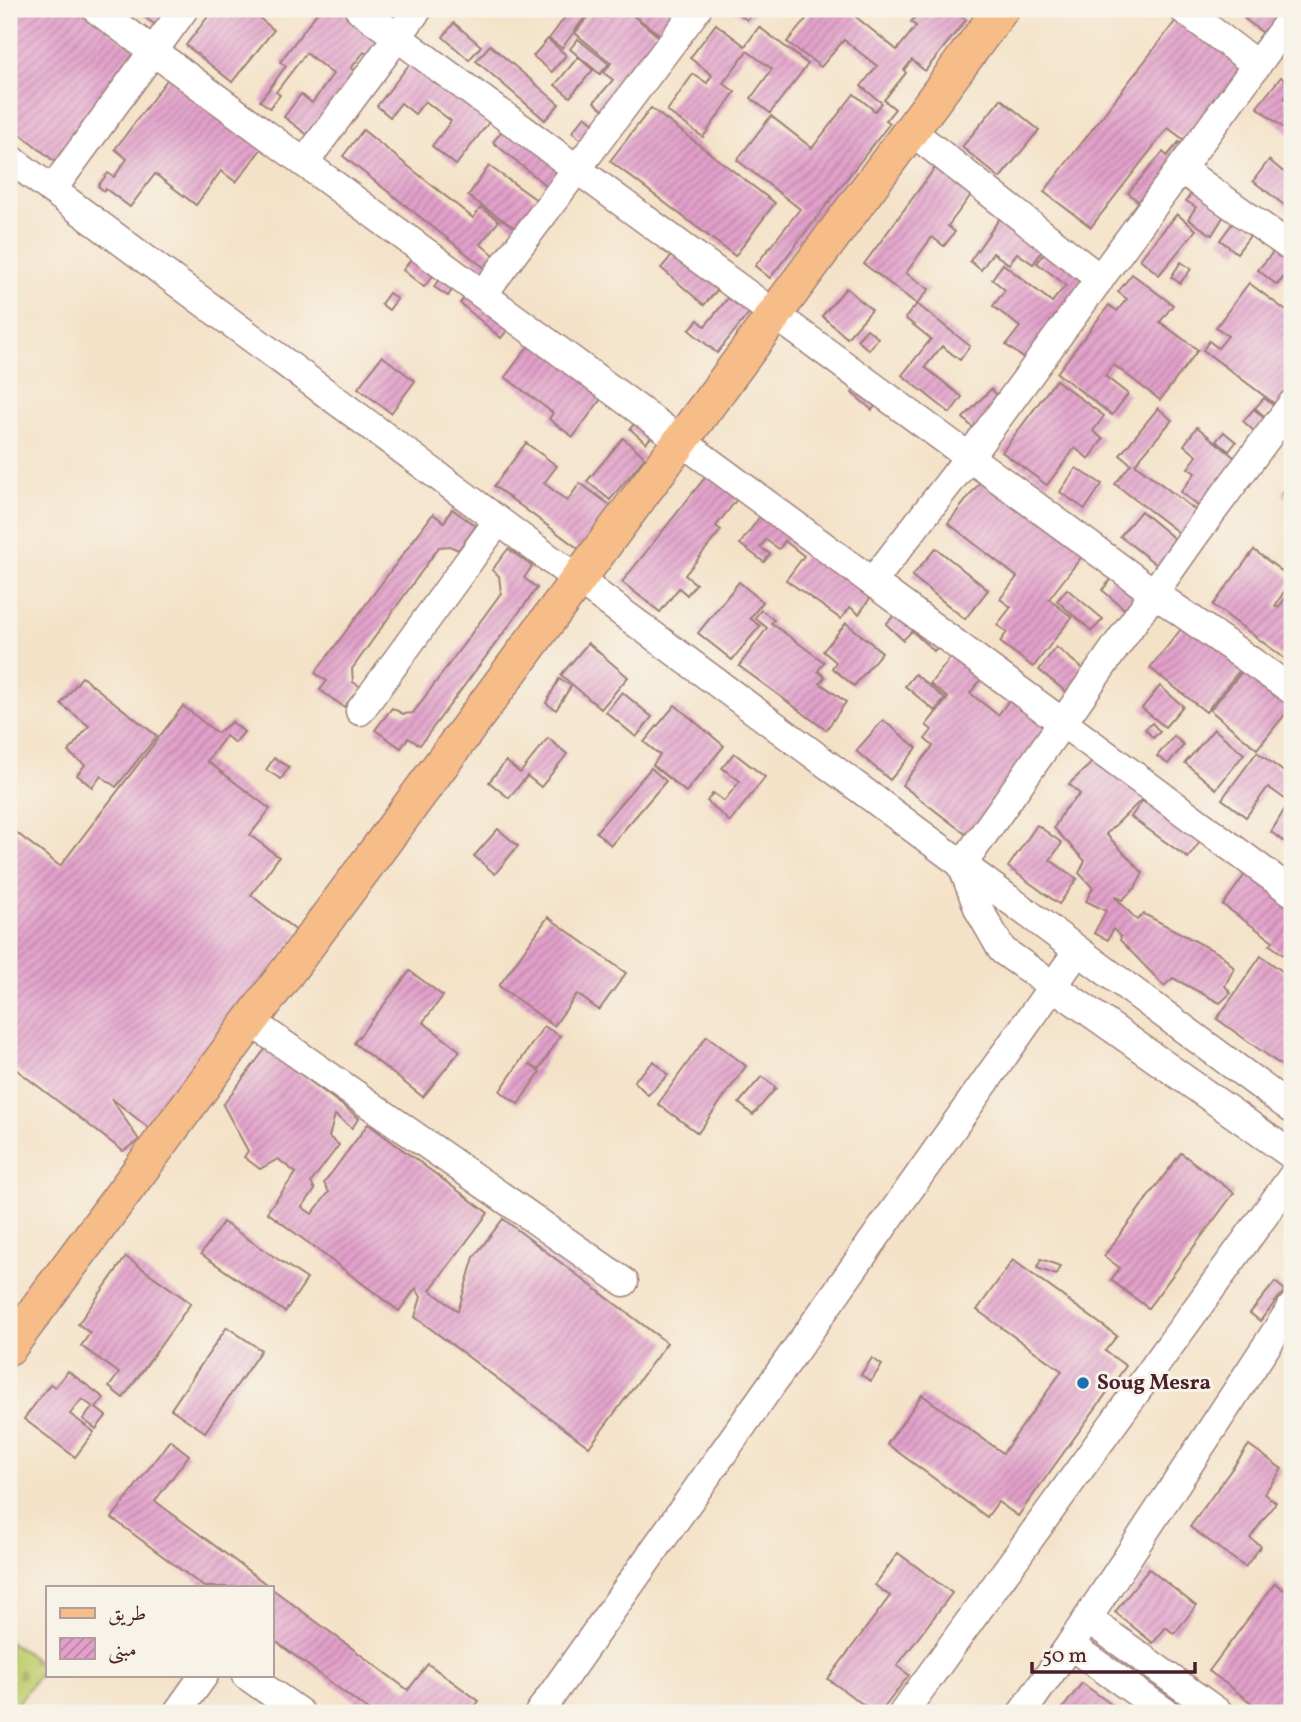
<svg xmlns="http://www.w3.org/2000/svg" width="1301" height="1722" viewBox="0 0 1301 1722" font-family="Vollkorn,Amiri,serif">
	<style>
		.cemetery { fill: url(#cemetery-stones); stroke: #85764e; stroke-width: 2 }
		.building { fill: url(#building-hatch) }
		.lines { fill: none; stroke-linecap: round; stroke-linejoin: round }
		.minor-casing { stroke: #9f807a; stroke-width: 31 }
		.major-casing { stroke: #9f807a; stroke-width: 38 }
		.minor { stroke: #fff; stroke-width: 28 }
		.major { stroke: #f7bd88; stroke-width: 35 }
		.poi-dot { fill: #1f6fb2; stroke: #f7f3e8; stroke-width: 2.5 }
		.labels { text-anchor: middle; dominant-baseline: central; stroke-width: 6; stroke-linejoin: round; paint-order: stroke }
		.poi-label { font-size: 21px; font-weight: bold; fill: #4a1f2b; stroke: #f7f3e8; text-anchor: start }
	</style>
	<defs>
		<pattern id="cemetery-stones" width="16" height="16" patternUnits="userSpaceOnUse" patternTransform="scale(1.75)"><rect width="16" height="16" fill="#c0ce70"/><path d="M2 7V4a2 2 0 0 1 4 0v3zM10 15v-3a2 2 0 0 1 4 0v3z" fill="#a6b061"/></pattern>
		<pattern id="building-hatch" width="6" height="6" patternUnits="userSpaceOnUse" patternTransform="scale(1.75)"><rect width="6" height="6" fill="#e2a0ca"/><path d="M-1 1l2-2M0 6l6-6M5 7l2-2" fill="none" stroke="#b982a4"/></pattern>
	</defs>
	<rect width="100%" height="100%" fill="#f7f3e8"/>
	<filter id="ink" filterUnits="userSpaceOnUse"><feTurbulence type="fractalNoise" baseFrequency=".0143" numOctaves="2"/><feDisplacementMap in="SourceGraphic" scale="14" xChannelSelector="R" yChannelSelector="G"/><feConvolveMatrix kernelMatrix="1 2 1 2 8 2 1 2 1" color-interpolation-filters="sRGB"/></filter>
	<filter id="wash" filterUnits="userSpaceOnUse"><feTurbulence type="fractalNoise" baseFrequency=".00686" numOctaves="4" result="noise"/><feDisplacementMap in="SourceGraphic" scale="28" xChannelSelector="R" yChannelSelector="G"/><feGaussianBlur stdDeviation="1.57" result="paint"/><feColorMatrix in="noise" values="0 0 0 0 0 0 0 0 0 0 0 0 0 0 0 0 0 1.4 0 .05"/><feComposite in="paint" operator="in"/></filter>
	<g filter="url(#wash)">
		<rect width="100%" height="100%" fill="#f4e2c8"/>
		<!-- cemetery -->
		<polygon class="cemetery" points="9,1641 45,1666 11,1713 9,1713"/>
		<g id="blocks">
			<!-- building -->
			<g class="building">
				<polygon points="19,9 82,9 144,57 59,165 9,125 9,21"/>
				<polygon points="134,9 177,9 161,29"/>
				<polygon points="214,9 265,9 258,17 274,30 232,82 186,45"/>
				<polygon points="320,9 357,9 387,31 369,55 364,52 351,68 357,72 309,136 284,117 301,94 312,103 333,74 306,53 276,92 280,95 270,108 260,101 286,66 280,62"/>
				<polygon points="571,9 591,9 562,48 549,39"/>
				<polygon points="594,9 605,18 612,9 627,11 629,9 682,9 662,36 630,13 669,45 615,120 594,102 613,80 604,73 611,63 575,33"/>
				<polygon points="732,9 757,9 747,20"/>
				<polygon points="814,9 846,9 897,50 916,26 911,22 921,9 953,9 966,20 925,71 912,60 904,70 906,73 884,100 895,109 886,120 890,123 770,278 755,266 800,209 737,160 771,116 812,148 854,94 875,111 882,103 861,86 877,66 844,40 821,67 787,42"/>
				<polygon points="1253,9 1292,9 1271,39 1245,19"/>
				<polygon points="1181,14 1254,71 1195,148 1168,128 1091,227 1044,192"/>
				<polygon points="454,23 481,46 469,60 443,37"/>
				<polygon points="716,24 745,46 759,27 808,64 770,113 751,98 772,69 747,51 723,83 735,92 703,137 667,111 693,74 707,83 712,75 690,58"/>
				<polygon points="548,39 566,55 552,72 533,56"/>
				<polygon points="578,39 609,64 600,74 570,49"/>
				<polygon points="490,45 559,104 545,120 476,61"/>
				<polygon points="419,52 496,113 456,165 432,146 451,121 425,101 415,114 401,103 390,117 377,106"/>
				<polygon points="578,57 593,70 570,97 555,85"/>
				<polygon points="176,68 269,139 236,182 221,171 196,205 155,174 130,207 106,189 104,191 98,186 108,173 114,177 127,159 115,149"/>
				<polygon points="1281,77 1292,86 1284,99 1292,106 1292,135 1257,107"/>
				<polygon points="1001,99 1039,130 1000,178 962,147"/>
				<polygon points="651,108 775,203 735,256 610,161"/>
				<polygon points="585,116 604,132 591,148 572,132"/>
				<polygon points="511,120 573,172 556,194 493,142"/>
				<polygon points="363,130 473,218 481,207 499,221 480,244 506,264 496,277 343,156"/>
				<polygon points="1179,142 1192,153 1146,208 1128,193 1163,152 1167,156"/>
				<polygon points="943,157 979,184 948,226 955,232 944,246 932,237 906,273 929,289 917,304 864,264"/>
				<polygon points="1269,160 1292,179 1292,211 1253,181"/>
				<polygon points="489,166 548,208 528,237 468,196"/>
				<polygon points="1196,187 1227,211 1212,235 1188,219 1196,207 1186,201"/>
				<polygon points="1007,208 1051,238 1033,264 1017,253 1009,264 993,253 981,270 970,261"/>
				<polygon points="1177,214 1196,230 1159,275 1140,259"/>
				<polygon points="1238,216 1255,229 1237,253 1220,240"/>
				<polygon points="1054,240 1102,277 1034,366 1006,345 1020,327 993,306 1005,290 992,279 1003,264 1052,302 1066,285 1037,263"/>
				<polygon points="682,244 725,281 704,305 661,268"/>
				<polygon points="1279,245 1292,256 1292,276 1288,272 1277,285 1258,270"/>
				<polygon points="419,249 440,267 424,287 403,270"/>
				<polygon points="1181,262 1191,269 1180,283 1171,277"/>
				<polygon points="445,270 459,279 448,296 434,287"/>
				<polygon points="1132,274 1173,305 1160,322 1198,350 1160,400 1114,365 1105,376 1128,394 1112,415 1057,373 1109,305 1117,311 1127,299 1118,292"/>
				<polygon points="1249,283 1289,313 1292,308 1292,389 1279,407 1203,350 1209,341 1218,348 1228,336 1216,327"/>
				<polygon points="474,286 515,321 501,338 460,303"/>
				<polygon points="737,287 757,303 717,353 689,330 698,320 705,326"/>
				<polygon points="846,288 872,310 847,338 822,316"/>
				<polygon points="389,293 397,299 389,310 381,304"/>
				<polygon points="917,304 970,346 960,360 942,346 925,367 962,397 950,413 902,375 931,339 905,318"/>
				<polygon points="867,329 878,338 869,350 857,340"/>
				<polygon points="536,336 609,388 573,437 549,419 553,413 505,377"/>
				<polygon points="382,356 415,381 391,413 358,388"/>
				<polygon points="864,380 883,396 872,410 852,393"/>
				<polygon points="1056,380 1104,416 1093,431 1103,439 1089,459 1075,448 1047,485 1002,452"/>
				<polygon points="991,389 1005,403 977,432 963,418"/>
				<polygon points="1264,398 1274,406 1265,417 1255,408"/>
				<polygon points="1158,408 1172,420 1135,464 1204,517 1187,539 1115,484 1131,464 1120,455"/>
				<polygon points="1254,409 1267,421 1256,433 1243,421"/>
				<polygon points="643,413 660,427 646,443 630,429"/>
				<polygon points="1197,427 1240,462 1202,509 1181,492 1195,473 1188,468 1197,456 1184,445"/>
				<polygon points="1224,432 1236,442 1229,451 1216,441"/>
				<polygon points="623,438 645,457 610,500 587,481"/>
				<polygon points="526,443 557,466 544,483 567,501 580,483 615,509 583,552 494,486"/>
				<polygon points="715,465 745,489 716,526 721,530 685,575 696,584 687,595 679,588 660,612 622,582"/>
				<polygon points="1076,468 1102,484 1085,509 1060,492"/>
				<polygon points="989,471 1089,547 1049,599 1072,617 1033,667 1000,642 1007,632 997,625 1011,607 1000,599 1017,577 948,523"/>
				<polygon points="1292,480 1292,502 1282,494"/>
				<polygon points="769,504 880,584 859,614 850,607 841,619 786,580 804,556 785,541 779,549 766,540 760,547 770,554 764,562 740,544"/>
				<polygon points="452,509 476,526 458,550 450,546 439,547 352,669 353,682 361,687 344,707 320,690 327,681 315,673 433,514 444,522"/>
				<polygon points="1141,511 1182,545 1162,569 1120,536"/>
				<polygon points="936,548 988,590 965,619 912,576"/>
				<polygon points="508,549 532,566 524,578 537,588 420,745 408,738 401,748 375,730 392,708 403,714 413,713 501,593 499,576 492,570"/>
				<polygon points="1254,550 1292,579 1275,606 1278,608 1292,589 1292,664 1213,605"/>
				<polygon points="1121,568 1147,590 1128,612 1102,590"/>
				<polygon points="739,582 763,602 750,618 760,626 732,660 698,633"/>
				<polygon points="1067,589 1103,619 1092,631 1057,601"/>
				<polygon points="906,603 945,639 934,651 912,631 903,640 886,624"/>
				<polygon points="761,610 774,620 771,623 824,662 818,671 825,677 820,683 846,702 826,730 739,666 767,628 755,618"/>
				<polygon points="1190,618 1246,663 1206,712 1150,668"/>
				<polygon points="846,623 882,652 854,686 832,668 836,662 823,651"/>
				<polygon points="588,643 628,677 601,709 561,675"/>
				<polygon points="960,646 989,669 970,693 998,715 1010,699 1058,719 968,836 902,785 933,746 925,739 932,730 926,725 948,698 930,684"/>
				<polygon points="1056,647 1088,673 1070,695 1039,670"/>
				<polygon points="1249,663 1292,699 1292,706 1257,749 1210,710"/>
				<polygon points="915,674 945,699 935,711 905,686"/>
				<polygon points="82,677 157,736 116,787 101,776 92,787 77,775 85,765 68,752 89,726 61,704"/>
				<polygon points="559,679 571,686 556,710 546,703"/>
				<polygon points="1160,686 1183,706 1165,727 1142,708"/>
				<polygon points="622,692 652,717 636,737 606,712"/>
				<polygon points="675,705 724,746 686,792 653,765 660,755 644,742"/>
				<polygon points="183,706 217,733 232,722 244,732 235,743 226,736 207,761 270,809 250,835 279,857 251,895 299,933 150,1129 111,1098 139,1140 123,1151 9,1064 9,827 60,866"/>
				<polygon points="883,720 917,748 890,780 856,751"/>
				<polygon points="1152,723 1160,732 1153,738 1145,729"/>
				<polygon points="1214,729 1244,754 1216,789 1185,763"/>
				<polygon points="1174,736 1184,745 1168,764 1157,756"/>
				<polygon points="548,738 567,754 541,787 527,776 509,798 489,782 506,761 520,773"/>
				<polygon points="1257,752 1292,778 1292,847 1271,832 1289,802 1268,787 1246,817 1222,799"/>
				<polygon points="734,753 765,777 730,822 707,801 713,793 724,801 740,781 722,768"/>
				<polygon points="1101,754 1158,784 1106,834 1143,873 1135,888 1122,900 1114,896 1137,920 1144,914 1222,955 1234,968 1225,986 1231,993 1220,1003 1173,978 1164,986 1120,940 1121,937 1113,929 1108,940 1094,933 1106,911 1086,901 1093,888 1079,873 1085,861 1054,828 1064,810 1080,794 1069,784"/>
				<polygon points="274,758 289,767 281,779 266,770"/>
				<polygon points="651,768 666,781 611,845 596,832"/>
				<polygon points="1160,792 1210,828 1188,858 1131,817 1142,801 1150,806"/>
				<polygon points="1037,825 1062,843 1050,860 1077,879 1059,904 1008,867"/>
				<polygon points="498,829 518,846 495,874 474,856"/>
				<polygon points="1254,862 1292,889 1292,961 1270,945 1273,941 1223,905"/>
				<polygon points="548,917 626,973 599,1010 577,994 554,1026 499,986"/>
				<polygon points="1261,956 1292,978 1292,1073 1217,1019"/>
				<polygon points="410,971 443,996 423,1022 460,1051 423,1097 354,1043"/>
				<polygon points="544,1026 560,1036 539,1070 529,1064 540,1072 518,1104 500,1091"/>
				<polygon points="707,1036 746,1066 698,1133 658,1104"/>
				<polygon points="266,1048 359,1118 352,1128 335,1115 329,1137 339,1145 311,1182 315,1190 302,1207 312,1214 329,1192 324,1183 368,1124 488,1213 430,1290 458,1311 474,1257 503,1219 667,1343 589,1447 415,1317 421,1297 416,1288 399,1311 267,1212 296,1173 278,1159 260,1169 244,1157 248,1151 223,1105"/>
				<polygon points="654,1061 668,1075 648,1095 634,1081"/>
				<polygon points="762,1076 776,1088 753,1115 739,1103"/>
				<polygon points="1181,1153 1234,1193 1148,1308 1111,1280 1120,1268 1104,1256"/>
				<polygon points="223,1222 307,1279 285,1312 201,1254"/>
				<polygon points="126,1257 191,1303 123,1398 109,1387 119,1373 81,1346 90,1333 78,1324"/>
				<polygon points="1041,1259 1060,1266 1056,1275 1037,1268"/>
				<polygon points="1013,1260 1117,1336 1105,1351 1126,1366 1018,1516 998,1502 987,1517 887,1444 922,1395 1003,1453 1062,1371 977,1310"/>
				<polygon points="1275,1282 1285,1290 1260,1321 1250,1313"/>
				<polygon points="227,1327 261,1350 205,1432 171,1409"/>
				<polygon points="872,1358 882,1365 871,1381 861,1375"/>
				<polygon points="68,1371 104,1398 96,1408 106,1416 96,1429 83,1419 93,1407 82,1399 70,1414 94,1432 75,1457 24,1419 50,1384 55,1387"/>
				<polygon points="170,1440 189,1455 155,1501 270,1587 204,1587 112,1518"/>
				<polygon points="1249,1445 1282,1469 1264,1494 1276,1502 1250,1538 1261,1546 1245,1567 1190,1527"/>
				<polygon points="898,1553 952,1593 897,1666 909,1675 880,1713 875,1713 828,1679 890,1596 875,1585"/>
				<polygon points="1149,1569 1196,1606 1174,1634 1166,1627 1153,1643 1115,1612"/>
				<polygon points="1275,1583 1292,1596 1292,1713 1265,1713 1209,1671"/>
				<polygon points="271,1588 408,1690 428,1664 479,1701 470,1713 372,1713 271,1638"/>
				<polygon points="1082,1683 1123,1713 1059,1713"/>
			</g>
		</g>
	</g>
	<g filter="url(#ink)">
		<use href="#blocks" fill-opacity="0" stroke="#9f807a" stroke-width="2"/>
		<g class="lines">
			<!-- minor casing -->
			<g class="minor-casing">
				<g id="minor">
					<polyline points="96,9 1292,892"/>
					<polyline points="359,9 1154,593 1292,690"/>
					<polyline points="1183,9 1257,65"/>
					<polyline points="910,130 1100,279"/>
					<polyline points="9,158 1292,1109"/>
					<polyline points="304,163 418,9"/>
					<polyline points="1181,169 1292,248"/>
					<polyline points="52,190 184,9"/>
					<polyline points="483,294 697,9"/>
					<polyline points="1292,404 1194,536 962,865 979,910 1002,950 1292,1155"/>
					<polyline points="873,581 969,457 1292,17"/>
					<polyline points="360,711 498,521"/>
					<polyline points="250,1021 624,1282"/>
					<polyline points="1088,1619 1219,1713"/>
					<polyline points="1070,1645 1166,1713"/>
					<polyline points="246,1675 300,1713"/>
					<polyline points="177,1713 204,1675"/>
					<polyline points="539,1713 1077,952"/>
					<polyline points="903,1713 1292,1177"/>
					<polyline points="1022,1713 1070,1645 1292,1307"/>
				</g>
			</g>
			<!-- major casing -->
			<g class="major-casing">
				<polyline id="major" points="9,1347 1001,9"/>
			</g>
			<!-- minor -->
			<use href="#minor" class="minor"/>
			<!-- major -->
			<use href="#major" class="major"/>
		</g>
	</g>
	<!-- markers -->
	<circle class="poi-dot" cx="1083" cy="1383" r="7"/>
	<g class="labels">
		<!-- poi labels -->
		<g class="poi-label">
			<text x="1097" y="1383">Soug Mesra</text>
		</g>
	</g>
	<!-- margin -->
	<rect width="1301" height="1722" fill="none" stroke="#f7f3e8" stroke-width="35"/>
	<!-- legend -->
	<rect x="46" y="1586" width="228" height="91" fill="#f7f3e8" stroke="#b29e9c" stroke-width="2"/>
	<rect x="60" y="1608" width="35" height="10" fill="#f7bd88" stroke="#b29e9c" stroke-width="2"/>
	<text x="108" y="1620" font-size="21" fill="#4a1f2b">طريق</text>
	<rect x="60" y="1638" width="35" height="21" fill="url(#building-hatch)" stroke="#b29e9c" stroke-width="2"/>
	<text x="108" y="1656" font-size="21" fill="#4a1f2b">مبنى</text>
	<!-- scale -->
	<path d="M1032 1662v10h163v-10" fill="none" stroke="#4a1f2b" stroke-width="3.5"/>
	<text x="1042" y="1662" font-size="21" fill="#4a1f2b" stroke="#f7f3e8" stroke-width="5" paint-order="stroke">50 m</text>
</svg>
